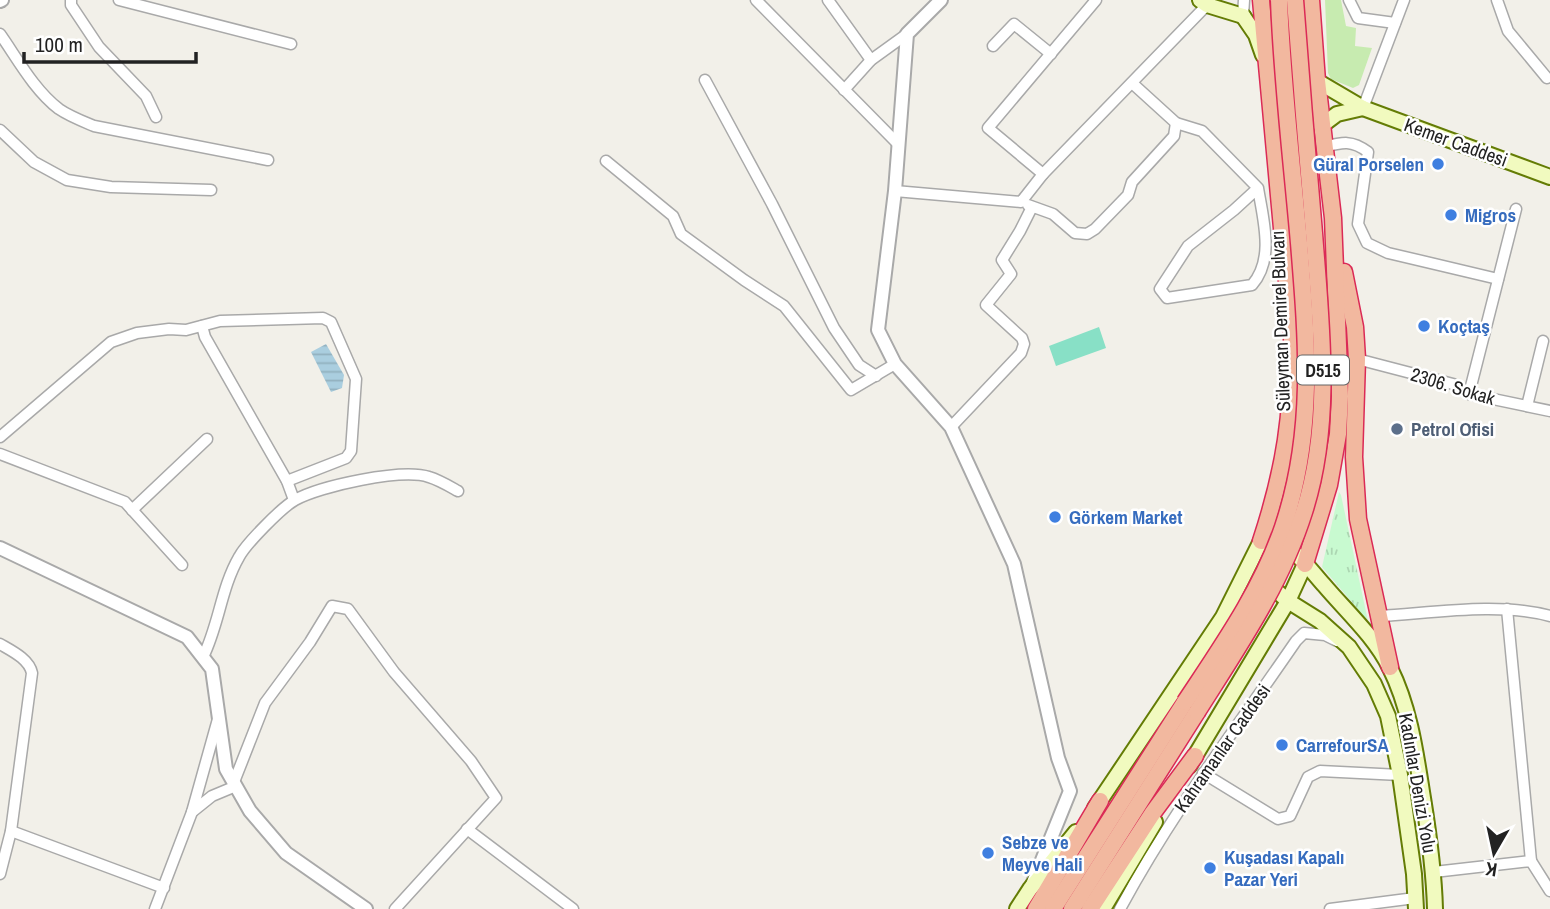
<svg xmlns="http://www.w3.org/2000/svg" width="1550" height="909" viewBox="0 0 1550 909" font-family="'Archivo Narrow',sans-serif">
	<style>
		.grass { fill: #c7ebb0 }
		.park { fill: url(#park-tufts) }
		.pitch { fill: #88e0c6 }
		.water { fill: url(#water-rules) }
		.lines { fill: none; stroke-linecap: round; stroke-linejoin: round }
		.minor-casing { stroke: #a9a9a9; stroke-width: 13 }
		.tertiary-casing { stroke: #a9a9a9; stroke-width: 16 }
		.secondary-casing { stroke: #647c05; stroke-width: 18 }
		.trunk-casing { stroke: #db2a56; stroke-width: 19 }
		.minor { stroke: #fff; stroke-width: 10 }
		.tertiary { stroke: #fff; stroke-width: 12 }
		.secondary { stroke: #f1fabf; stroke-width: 14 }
		.trunk { stroke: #f2b89f; stroke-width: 16 }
		.trunk-bridge-casing { stroke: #db2a56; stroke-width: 19; stroke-linecap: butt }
		.trunk-bridge { stroke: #f2b89f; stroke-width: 16 }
		.shop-dot { fill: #3f7fe0; stroke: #fff; stroke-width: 2.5 }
		.service-dot { fill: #5c6f8a; stroke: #fff; stroke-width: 2.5 }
		.labels { text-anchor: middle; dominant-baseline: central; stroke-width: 5; stroke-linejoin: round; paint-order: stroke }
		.shield { fill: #fff; stroke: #646464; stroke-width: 2 }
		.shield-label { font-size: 18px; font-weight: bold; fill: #222 }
		.street-label { font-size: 19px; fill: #222; stroke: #fff }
		.shop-label { font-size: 19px; font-weight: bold; fill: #366cbe; stroke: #fff; text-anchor: start }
		.service-label { font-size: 19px; font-weight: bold; fill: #4e5e75; stroke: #fff; text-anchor: start }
	</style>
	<defs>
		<pattern id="park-tufts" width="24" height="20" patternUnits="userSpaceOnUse" patternTransform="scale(1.75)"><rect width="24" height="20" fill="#c8fad0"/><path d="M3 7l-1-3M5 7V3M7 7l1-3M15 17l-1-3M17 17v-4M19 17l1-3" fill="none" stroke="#acd6b2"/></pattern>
		<pattern id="water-rules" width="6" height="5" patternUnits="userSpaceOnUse" patternTransform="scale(1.75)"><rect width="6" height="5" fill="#aacedf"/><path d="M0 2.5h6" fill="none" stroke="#92b1bf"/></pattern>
	</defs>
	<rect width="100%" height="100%" fill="#f2f0e9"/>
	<!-- grass -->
	<polygon class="grass" points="1325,0 1341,0 1346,26 1356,28 1355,46 1372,48 1359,85 1353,88 1331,79 1328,73"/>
	<!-- park -->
	<polygon class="park" points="1339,492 1341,495 1368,621 1322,567"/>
	<!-- pitch -->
	<polygon class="pitch" points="1099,327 1106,348 1056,366 1049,346"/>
	<!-- water -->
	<polygon class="water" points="326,344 344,375 342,388 331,392 311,352"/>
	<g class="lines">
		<!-- minor casing -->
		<g class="minor-casing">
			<g id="minor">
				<polyline points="71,0 71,5 99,47 146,96 156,117"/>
				<polyline points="119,0 291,44"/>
				<polyline points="756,0 899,145"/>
				<polyline points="828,0 871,60"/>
				<polyline points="1349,0 1358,18 1395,23"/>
				<polyline points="1497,0 1508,31 1547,78"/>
				<polyline points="1243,16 1244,0"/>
				<path d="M0 34C17 58 34 90 59 109 69 116 82 121 94 126L268 160"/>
				<polyline points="993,46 1014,24 1051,54"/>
				<polyline points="705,80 772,204 834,328 859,365 876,376"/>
				<path d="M1132 83 1176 123 1202 131 1258 188 1234 210 1188 246 1160 289 1167 298 1252 285C1275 259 1263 219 1258 188"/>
				<polyline points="844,90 871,60 907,34"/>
				<polyline points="1363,108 1404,0"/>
				<polyline points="0,130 34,162 67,180 111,187 211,190"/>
				<path d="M1324 147C1343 142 1352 140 1368 152L1358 224 1367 243 1388 253 1498 279"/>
				<polyline points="606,161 673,216 681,234 744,280 784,306 851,390 895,364"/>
				<polyline points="1043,174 988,128 1096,0"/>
				<polyline points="895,191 1021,202 1043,174 1207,5"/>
				<polyline points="1028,205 1053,214 1075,233 1087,234 1095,229 1128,195 1132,182 1174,136 1176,123"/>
				<polyline points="202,326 205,337 287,481 294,500"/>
				<polyline points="1357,359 1453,384 1469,394 1550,411"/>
				<polyline points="1469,394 1516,209"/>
				<polyline points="1527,406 1543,341"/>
				<polyline points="951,427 1021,353 1024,344 1022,338 986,305 1011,274 1002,260 1020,231 1032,207"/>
				<polyline points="0,437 111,342 137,333 169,329 186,330 220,321 323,318 331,322 356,379 351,451 346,458 287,481"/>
				<polyline points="0,454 125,502 182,565"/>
				<polyline points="132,510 207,439"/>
				<polyline points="1507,609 1531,861"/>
				<path d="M1380 616C1432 613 1500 602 1550 616"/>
				<path d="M0 644C12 651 29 659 32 673L11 831 0 874"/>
				<path d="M203 657C219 625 221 588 239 557 246 544 281 508 295 500 320 486 402 468 429 477 439 480 449 486 458 491"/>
				<polyline points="1203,773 1278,819 1290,816 1308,777 1320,771 1400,775"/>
				<polyline points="234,782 265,703 310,642 332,606 348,609 394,672 471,761 496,798 395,909"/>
				<polyline points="192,812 212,796 236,786"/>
				<polyline points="467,829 573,909"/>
				<polyline points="11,831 164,888"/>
				<polyline points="1434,872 1531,861 1550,891"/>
				<polyline points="155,909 192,812 218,719"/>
				<path d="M1120 909C1171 814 1235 730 1296 641L1304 633 1325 635 1337 641"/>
				<polyline points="1330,909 1415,898"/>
			</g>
		</g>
		<!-- tertiary casing -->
		<g class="tertiary-casing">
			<g id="tertiary">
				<polyline points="941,0 907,34 895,191 878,330 895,364 951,427 1014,564 1058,758 1070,791 1032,885"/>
				<polyline points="0,1 2,0"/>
				<polyline points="0,548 187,637 212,669 226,769 250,811 286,853 366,909"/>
			</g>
		</g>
		<!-- secondary casing -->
		<g class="secondary-casing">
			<g id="secondary">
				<polyline points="1200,0 1207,5 1243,16"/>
				<polyline points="1243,16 1256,35 1263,55"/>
				<polyline points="1317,81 1363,108 1550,177"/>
				<polyline points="1321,126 1337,114 1363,108"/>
				<polyline points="1264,580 1288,601 1320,621 1349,647 1374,684 1388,716 1400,775 1414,874 1416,909"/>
				<polyline points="1189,766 1288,601 1305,564"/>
				<path d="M1095 808 1223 617 1261 541C1291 540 1306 565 1324 585 1346 611 1375 637 1390 668 1410 708 1416 754 1423 798 1429 835 1434 871 1435 909"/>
				<polyline points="1017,909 1030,889 1076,832"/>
				<polyline points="1103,909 1155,822"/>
			</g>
		</g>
		<!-- trunk casing -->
		<g class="trunk-casing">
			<g id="trunk">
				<path d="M1261 0 1292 337C1293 414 1285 468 1261 541"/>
				<polyline points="1344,272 1355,327 1357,359 1354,457 1358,519 1390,667"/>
				<polyline points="1305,564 1329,485 1338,434 1340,396 1333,218 1317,81 1311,0"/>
				<polyline points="1036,909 1100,801"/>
				<polyline points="1053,909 1185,702"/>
				<polyline points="1072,909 1197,712"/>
				<polyline points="1090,909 1152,814 1195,756"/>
			</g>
		</g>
		<!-- minor -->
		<use href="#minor" class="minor"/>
		<!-- tertiary -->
		<use href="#tertiary" class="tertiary"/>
		<!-- secondary -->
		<use href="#secondary" class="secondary"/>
		<!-- trunk -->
		<use href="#trunk" class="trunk"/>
		<!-- trunk-bridge casing -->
		<g class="trunk-bridge-casing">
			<g id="trunk-bridge">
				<path d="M1185 702C1222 646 1261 591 1283 527 1315 432 1307 340 1299 243 1292 162 1282 81 1279 0"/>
				<path d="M1197 712C1238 647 1281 585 1304 512 1333 422 1321 325 1314 233 1307 155 1301 78 1295 0"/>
			</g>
		</g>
		<!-- trunk-bridge -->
		<use href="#trunk-bridge" class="trunk-bridge"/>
	</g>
	<!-- markers -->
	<g class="shop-dot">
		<circle cx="1438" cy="164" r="7"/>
		<circle cx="1451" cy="215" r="7"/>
		<circle cx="1424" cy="326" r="7"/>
		<circle cx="1055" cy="517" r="7"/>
		<circle cx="1282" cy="745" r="7"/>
		<circle cx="988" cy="853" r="7"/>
		<circle cx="1210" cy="868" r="7"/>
	</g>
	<circle class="service-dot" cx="1397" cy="429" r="7"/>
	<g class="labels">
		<!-- shield labels -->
		<rect class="shield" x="1297" y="355.5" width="52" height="29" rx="5"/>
		<g class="shield-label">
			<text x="1323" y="370">D515</text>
		</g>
		<!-- street labels -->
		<g class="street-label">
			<text transform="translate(1456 142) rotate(20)">Kemer Caddesi</text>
			<text transform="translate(1280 321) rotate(-92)">Süleyman Demirel Bulvarı</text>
			<text transform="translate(1453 386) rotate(17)">2306. Sokak</text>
			<text transform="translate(1222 748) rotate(-55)">Kahramanlar Caddesi</text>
			<text transform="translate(1418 783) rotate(80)">Kadınlar Denizi Yolu</text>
		</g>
		<!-- shop labels -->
		<g class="shop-label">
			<text x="1424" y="164" text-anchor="end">Güral Porselen</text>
			<text x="1465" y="215">Migros</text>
			<text x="1438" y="326">Koçtaş</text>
			<text x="1069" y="517">Görkem Market</text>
			<text x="1296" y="745">CarrefourSA</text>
			<text x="1002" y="842">Sebze ve<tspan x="1002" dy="22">Meyve Hali</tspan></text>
			<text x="1224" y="857">Kuşadası Kapalı<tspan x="1224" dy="22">Pazar Yeri</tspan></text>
		</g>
		<!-- service labels -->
		<g class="service-label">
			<text x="1411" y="429">Petrol Ofisi</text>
		</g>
	</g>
	<!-- north arrow -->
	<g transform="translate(1494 853) rotate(189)" stroke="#ffffff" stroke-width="5" paint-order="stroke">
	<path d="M0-5L12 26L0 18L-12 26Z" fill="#222222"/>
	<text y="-10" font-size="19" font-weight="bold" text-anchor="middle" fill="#222222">K</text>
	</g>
	<!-- scale -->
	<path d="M24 52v10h172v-10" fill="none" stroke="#222222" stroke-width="3.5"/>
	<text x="35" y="52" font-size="21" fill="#222222" stroke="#ffffff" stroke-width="5" paint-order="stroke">100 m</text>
</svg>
